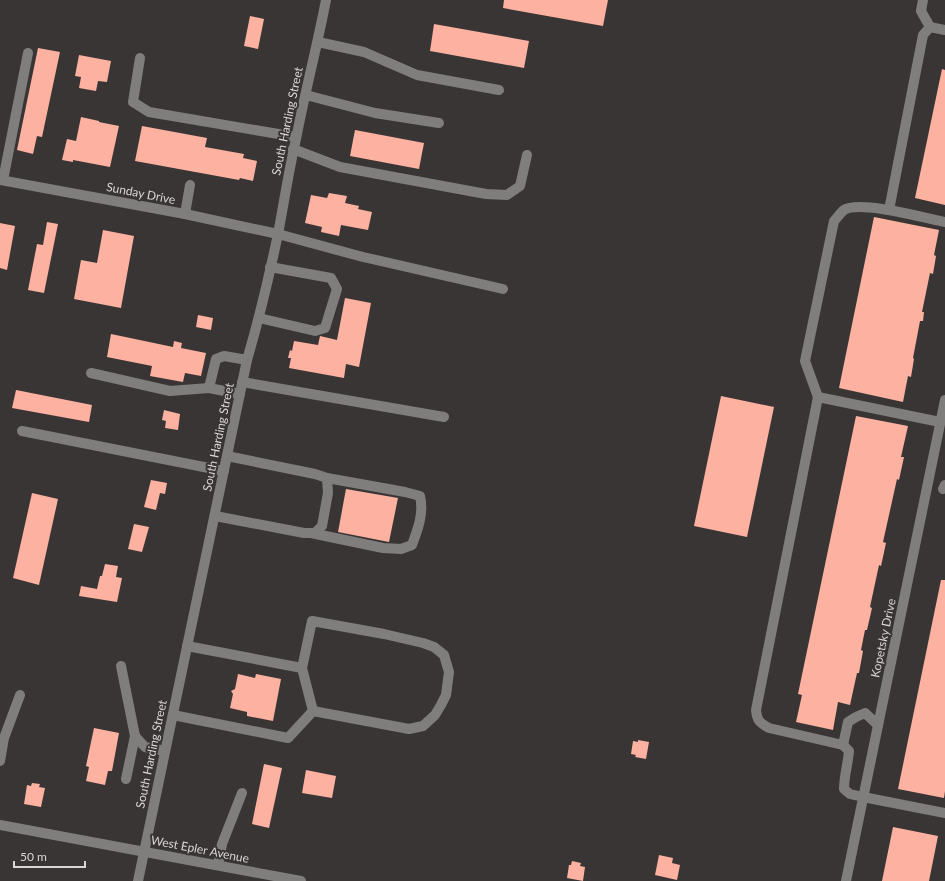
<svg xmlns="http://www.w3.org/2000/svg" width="945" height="881" viewBox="0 0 945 881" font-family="Lato,sans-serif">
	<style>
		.building { fill: #fdb1a1 }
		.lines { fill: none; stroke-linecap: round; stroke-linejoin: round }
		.minor { stroke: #807e7d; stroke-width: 10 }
		.labels { text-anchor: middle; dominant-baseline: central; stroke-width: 4; stroke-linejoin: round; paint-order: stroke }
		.street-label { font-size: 12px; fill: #d9d6d6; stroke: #393535 }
	</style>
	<rect width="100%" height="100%" fill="#393535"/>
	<!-- building -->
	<g class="building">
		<polygon points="504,0 608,0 603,26 503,8"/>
		<polygon points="250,16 264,19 258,49 244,46"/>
		<polygon points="434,24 529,41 524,68 430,51"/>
		<polygon points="38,48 60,52 42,137 37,136 33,154 17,150"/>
		<polygon points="79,55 111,61 107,82 98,81 96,91 79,88 81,77 75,76"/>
		<polygon points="942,69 945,70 945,205 915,198"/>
		<polygon points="81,117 99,121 99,122 119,126 110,167 73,160 73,162 62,160 67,139 76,141"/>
		<polygon points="142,126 207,138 205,147 244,154 243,158 257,161 253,181 240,178 239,180 135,161"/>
		<polygon points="355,130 424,143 419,169 350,156"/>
		<polygon points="329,193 347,196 345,203 359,206 358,209 372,212 368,230 341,225 339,236 321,232 322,227 305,223 311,195 327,198"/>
		<polygon points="874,217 939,230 934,255 936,256 933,274 930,273 922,312 924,312 923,321 920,321 913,358 914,359 911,377 908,376 903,402 839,388"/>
		<polygon points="47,222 58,224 44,293 28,290 37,244 43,245"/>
		<polygon points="0,223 15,226 7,270 0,268"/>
		<polygon points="103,230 134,236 121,308 74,299 81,260 97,263"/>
		<polygon points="345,298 371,303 359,367 346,364 344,378 289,368 291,358 288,358 290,350 292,351 294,341 318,345 320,336 337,340"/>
		<polygon points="198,315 213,318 211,330 196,327"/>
		<polygon points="111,334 173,347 174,341 182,343 181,348 206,353 201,376 185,373 183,382 150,376 152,366 107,357"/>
		<polygon points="16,390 92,405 89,422 12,408"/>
		<polygon points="721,396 774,407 747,537 694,526"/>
		<polygon points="164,410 180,414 178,430 165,428 166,421 162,420"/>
		<polygon points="856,416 908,426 901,457 904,457 899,480 897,479 883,542 886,543 881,566 879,565 870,607 872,608 867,630 865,630 861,650 863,651 859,673 857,673 850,705 838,702 833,730 796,722 802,695 798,694"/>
		<polygon points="151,480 167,483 165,494 160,493 156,510 144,507"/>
		<polygon points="346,489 398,498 389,542 338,532"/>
		<polygon points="32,493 58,499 39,585 13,578"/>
		<polygon points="134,524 149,527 142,552 128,549"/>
		<polygon points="105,564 118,566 116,577 122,578 117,602 79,596 81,586 97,589 100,576 102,576"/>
		<polygon points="941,580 945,580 945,791 944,798 898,789"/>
		<polygon points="238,674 255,678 256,674 281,679 273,721 247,716 247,712 230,708 233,694 231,691 235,689"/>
		<polygon points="94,728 119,733 112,771 108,771 105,785 86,781 89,767 86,766"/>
		<polygon points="638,740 649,742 646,759 635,757 636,755 631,754 633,741 638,742"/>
		<polygon points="264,764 282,768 269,828 252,824"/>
		<polygon points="306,770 336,776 332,798 302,793"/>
		<polygon points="32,783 40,784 39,787 45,788 41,807 24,804 27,785 31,786"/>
		<polygon points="893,827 938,836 929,881 882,881"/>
		<polygon points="659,855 673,858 672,863 680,865 677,880 655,875"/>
		<polygon points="572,861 581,863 580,866 585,867 583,881 567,878 569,865 571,865"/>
	</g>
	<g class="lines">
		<!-- minor -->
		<g class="minor">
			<polyline points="923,0 921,11 930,27"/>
			<polyline points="318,42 364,52 417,75 499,90"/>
			<polyline points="140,58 133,102 149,112 296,137"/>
			<polyline points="306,95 375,113 439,123"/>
			<polyline points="293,149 340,167 486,194 507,195 520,186 527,155"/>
			<polyline points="0,180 185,214 278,234 363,257 503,289"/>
			<polyline points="3,180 28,53"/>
			<polyline points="889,210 923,35 930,27 945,30"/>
			<polyline points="185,214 190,185"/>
			<polyline points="259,318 315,331 325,328 337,289 331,278 270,267"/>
			<polyline points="91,373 170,391 209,388"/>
			<polyline points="242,382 444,417"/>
			<polyline points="240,394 209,388 216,359 224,356 247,360"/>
			<path d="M818 397 805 361 834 221C837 218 841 212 844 210 860 200 925 218 945 222"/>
			<path d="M940 422 818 397 756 710C757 721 760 723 769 728L843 745 849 751C848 764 844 776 844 789L850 794 863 797 945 813"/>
			<polyline points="22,431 224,471"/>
			<polyline points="943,489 945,485"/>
			<polyline points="215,516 304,533 315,533 322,526 328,493 327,478 315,474 227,456"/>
			<path d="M311 533 383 548 401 549 412 545C418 529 424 513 420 496L405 492 327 478"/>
			<polyline points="121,666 135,736 145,747 165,751"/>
			<polyline points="302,668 313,711"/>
			<polyline points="173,715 288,738 313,711 409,729 423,726 435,715 441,705 446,695 449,672 444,655 434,647 423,643 384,634 312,621 302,668 187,646"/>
			<polyline points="843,745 848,722 856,717 865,713 878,725"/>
			<polyline points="0,761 4,738 20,695"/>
			<polyline points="126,779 135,736"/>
			<polyline points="0,825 301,881"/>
			<polyline points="218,865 222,844 242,793"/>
			<path d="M138 881 247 360C259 319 269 277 278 234 284 202 289 170 296 139 305 92 317 47 326 0"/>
			<polyline points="846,881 945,400"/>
		</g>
	</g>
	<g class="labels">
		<!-- street labels -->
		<g class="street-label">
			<text transform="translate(287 121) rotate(-78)">South Harding Street</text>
			<text transform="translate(141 193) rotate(11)">Sunday Drive</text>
			<text transform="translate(218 437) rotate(-78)">South Harding Street</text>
			<text transform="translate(883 638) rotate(-78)">Kopetsky Drive</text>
			<text transform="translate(151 754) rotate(-78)">South Harding Street</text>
			<text transform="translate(200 849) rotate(11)">West Epler Avenue</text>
		</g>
	</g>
	<!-- scale -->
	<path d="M14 861v6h71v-6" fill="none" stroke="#d9d6d6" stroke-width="2"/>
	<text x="20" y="861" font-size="12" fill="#d9d6d6" stroke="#393535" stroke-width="3" paint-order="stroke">50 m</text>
</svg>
